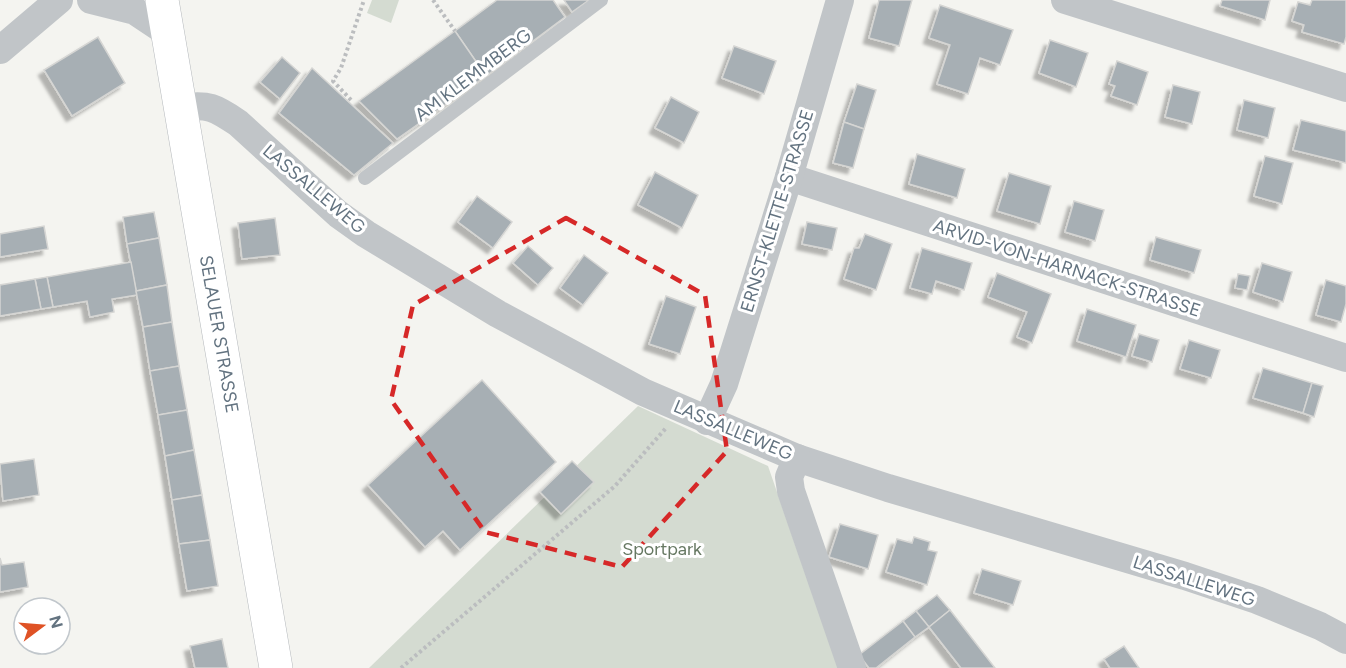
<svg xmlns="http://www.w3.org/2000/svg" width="1346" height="668" viewBox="0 0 1346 668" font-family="Figtree,sans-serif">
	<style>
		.green { fill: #d4dbd1 }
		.building { fill: #a7afb4; stroke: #d5d5d3; stroke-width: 1.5; filter: url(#shadow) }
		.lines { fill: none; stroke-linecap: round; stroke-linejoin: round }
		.secondary-casing { stroke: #b4b8bc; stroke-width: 34 }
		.path { stroke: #bbbdbf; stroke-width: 4; stroke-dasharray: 3 3; stroke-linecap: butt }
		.service { stroke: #c1c5c8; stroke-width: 14 }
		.minor { stroke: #c1c5c8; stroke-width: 28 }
		.secondary { stroke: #fff; stroke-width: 33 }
		.marked { fill: none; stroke: #d62828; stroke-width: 4.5; stroke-dasharray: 12 8; stroke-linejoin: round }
		.labels { text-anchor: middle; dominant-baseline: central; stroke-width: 6; stroke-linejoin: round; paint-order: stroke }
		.street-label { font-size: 18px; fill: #637380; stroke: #fff }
		.park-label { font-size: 18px; fill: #667862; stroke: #fff }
	</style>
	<defs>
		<filter id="shadow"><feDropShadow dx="-5.5" dy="5.5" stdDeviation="1.5" flood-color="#0004"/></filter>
	</defs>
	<rect width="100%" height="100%" fill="#f4f4f0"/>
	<!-- green -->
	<g class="green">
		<polygon points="372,0 399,0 391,23 367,13"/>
		<polygon points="638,406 768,466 838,668 369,668"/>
	</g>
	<!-- building -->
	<g class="building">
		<polygon points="497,0 553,0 565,17 486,76 455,31"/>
		<polygon points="564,0 589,0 572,12"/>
		<polygon points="879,0 912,0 899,46 869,38"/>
		<polygon points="1222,0 1270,0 1265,20 1220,6"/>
		<polygon points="1312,0 1346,0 1346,37 1344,44 1302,32 1304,25 1292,21 1298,2 1310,5"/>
		<polygon points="940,5 1013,30 1000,65 980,58 968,94 937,84 950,45 929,38"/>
		<polygon points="455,31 486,76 397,139 359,101"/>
		<polygon points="98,37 125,83 72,116 44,70"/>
		<polygon points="1050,40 1088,53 1076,87 1039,73"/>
		<polygon points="734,46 776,61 764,94 722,78"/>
		<polygon points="282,57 300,73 280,99 260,82"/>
		<polygon points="1117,61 1148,72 1137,105 1111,96 1115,86 1109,84"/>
		<polygon points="312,68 393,143 354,175 279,113"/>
		<polygon points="857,84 876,90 864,129 844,122"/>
		<polygon points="1173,85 1200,92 1192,124 1165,117"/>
		<polygon points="671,97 699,112 684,143 655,128"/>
		<polygon points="1244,100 1275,108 1268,138 1237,130"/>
		<polygon points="1301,120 1346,131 1346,163 1293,150"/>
		<polygon points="844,122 864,129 853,168 833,163"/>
		<polygon points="917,154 965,169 957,198 909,184"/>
		<polygon points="1265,156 1293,163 1282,204 1254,196"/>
		<polygon points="655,172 698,195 682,228 638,205"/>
		<polygon points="1009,173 1051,186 1040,224 997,211"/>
		<polygon points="477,196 512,222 493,248 458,222"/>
		<polygon points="1074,201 1104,210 1095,241 1065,232"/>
		<polygon points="154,212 159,238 127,244 123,217"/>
		<polygon points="275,218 280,255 242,259 238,223"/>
		<polygon points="807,222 837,228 832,250 802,244"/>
		<polygon points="44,226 48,249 0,257 0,234"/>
		<polygon points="865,234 892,244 876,290 844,279 854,248 859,248"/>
		<polygon points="1156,237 1201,250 1194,273 1150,260"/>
		<polygon points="159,238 167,285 136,291 127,244"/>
		<polygon points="528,246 553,268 538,285 513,263"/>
		<polygon points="922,248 972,263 964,290 936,281 932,294 910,288"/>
		<polygon points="584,255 608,273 583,305 560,288"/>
		<polygon points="131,262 137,295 112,299 114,312 90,317 87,301 53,307 47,277"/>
		<polygon points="1262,263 1292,272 1283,302 1253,292"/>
		<polygon points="997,273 1051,294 1032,343 1017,337 1027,312 988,297"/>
		<polygon points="1238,274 1250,276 1247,290 1235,288"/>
		<polygon points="47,277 53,307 41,309 35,279"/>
		<polygon points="35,279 41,309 0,316 0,285"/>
		<polygon points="1326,280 1346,286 1346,304 1341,322 1316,315"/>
		<polygon points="167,285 172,322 143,327 136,291"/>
		<polygon points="666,296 696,307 680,354 649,344"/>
		<polygon points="1087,309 1136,325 1126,357 1077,341"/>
		<polygon points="172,322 179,366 150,371 143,327"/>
		<polygon points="1139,334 1159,340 1152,362 1132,356"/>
		<polygon points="1189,340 1220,350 1211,378 1180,369"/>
		<polygon points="179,366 187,410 158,415 150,371"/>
		<polygon points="1263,368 1312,383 1303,413 1253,398"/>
		<polygon points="482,380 556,462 460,550 443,531 425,547 368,485"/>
		<polygon points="1312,383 1323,386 1314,417 1303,413"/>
		<polygon points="187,410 194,450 165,456 158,415"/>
		<polygon points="194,450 202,495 172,500 165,456"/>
		<polygon points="34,459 39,495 3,501 0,464"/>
		<polygon points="572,461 594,482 561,514 540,492"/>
		<polygon points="202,495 210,540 179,544 172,500"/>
		<polygon points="840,524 878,535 868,569 829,557"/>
		<polygon points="914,537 930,542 928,550 937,552 927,585 886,572 897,539 912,543"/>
		<polygon points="210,540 218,586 187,591 179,544"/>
		<polygon points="0,558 2,565 24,562 28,587 0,592"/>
		<polygon points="982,569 1021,581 1013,605 974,593"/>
		<polygon points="937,595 950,610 929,627 916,611"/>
		<polygon points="950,610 995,668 961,668 929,627"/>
		<polygon points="916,611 929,627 915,637 903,621"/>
		<polygon points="903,621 915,637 876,668 869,668 859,655"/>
		<polygon points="222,639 228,668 195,668 190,646"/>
		<polygon points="1124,646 1139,668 1110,668 1104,659"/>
	</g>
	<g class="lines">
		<!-- secondary casing -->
		<g class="secondary-casing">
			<g id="secondary">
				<path id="s1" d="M162 0 276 668"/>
			</g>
		</g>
		<!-- path -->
		<g class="path">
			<polyline points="433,0 455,31"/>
			<polyline points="351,100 333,81 341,68 364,0"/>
			<polyline points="401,668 615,486 666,428"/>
		</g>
		<!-- service -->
		<polyline class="service" points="365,178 601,0"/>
		<!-- minor -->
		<g class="minor">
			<polyline points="91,0 135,11 168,33"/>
			<polyline points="1065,0 1346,88"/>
			<polyline points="0,50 59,0"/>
			<path d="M180 108C208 103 216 108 238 123L338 214 366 234 498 314 643 392 797 458 888 488 1185 576 1257 600 1320 626 1346 640"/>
			<polyline points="789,177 1346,358"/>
			<polyline points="707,421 724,384 789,177 840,0"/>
			<polyline points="797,458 789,477 791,491 852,668"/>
		</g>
		<!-- secondary -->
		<use href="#secondary" class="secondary"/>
	</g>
	<!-- marked area -->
	<path class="marked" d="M566 218 705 295 727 451 622 567 485 532 391 400 413 305Z"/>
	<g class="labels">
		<!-- street labels -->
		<g class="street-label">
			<text transform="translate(473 75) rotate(-37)">AM KLEMMBERG</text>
			<text transform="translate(314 189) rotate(40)">LASSALLEWEG</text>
			<text transform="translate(777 211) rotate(-73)">ERNST-KLETTE-STRASSE</text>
			<text transform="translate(1067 268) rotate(18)">ARVID-VON-HARNACK-STRASSE</text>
			<text stroke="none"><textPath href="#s1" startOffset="339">SELAUER STRASSE</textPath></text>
			<text transform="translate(733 430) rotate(23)">LASSALLEWEG</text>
			<text transform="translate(1194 581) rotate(18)">LASSALLEWEG</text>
		</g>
		<!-- park labels -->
		<g class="park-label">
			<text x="662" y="549">Sportpark</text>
		</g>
	</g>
	<!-- north arrow -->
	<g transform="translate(42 626) rotate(74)"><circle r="28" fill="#ffffff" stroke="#c1c7cc" stroke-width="1.5"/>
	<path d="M0-4.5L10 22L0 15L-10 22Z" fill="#df5225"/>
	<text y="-9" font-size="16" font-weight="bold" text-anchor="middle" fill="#637380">N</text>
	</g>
</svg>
